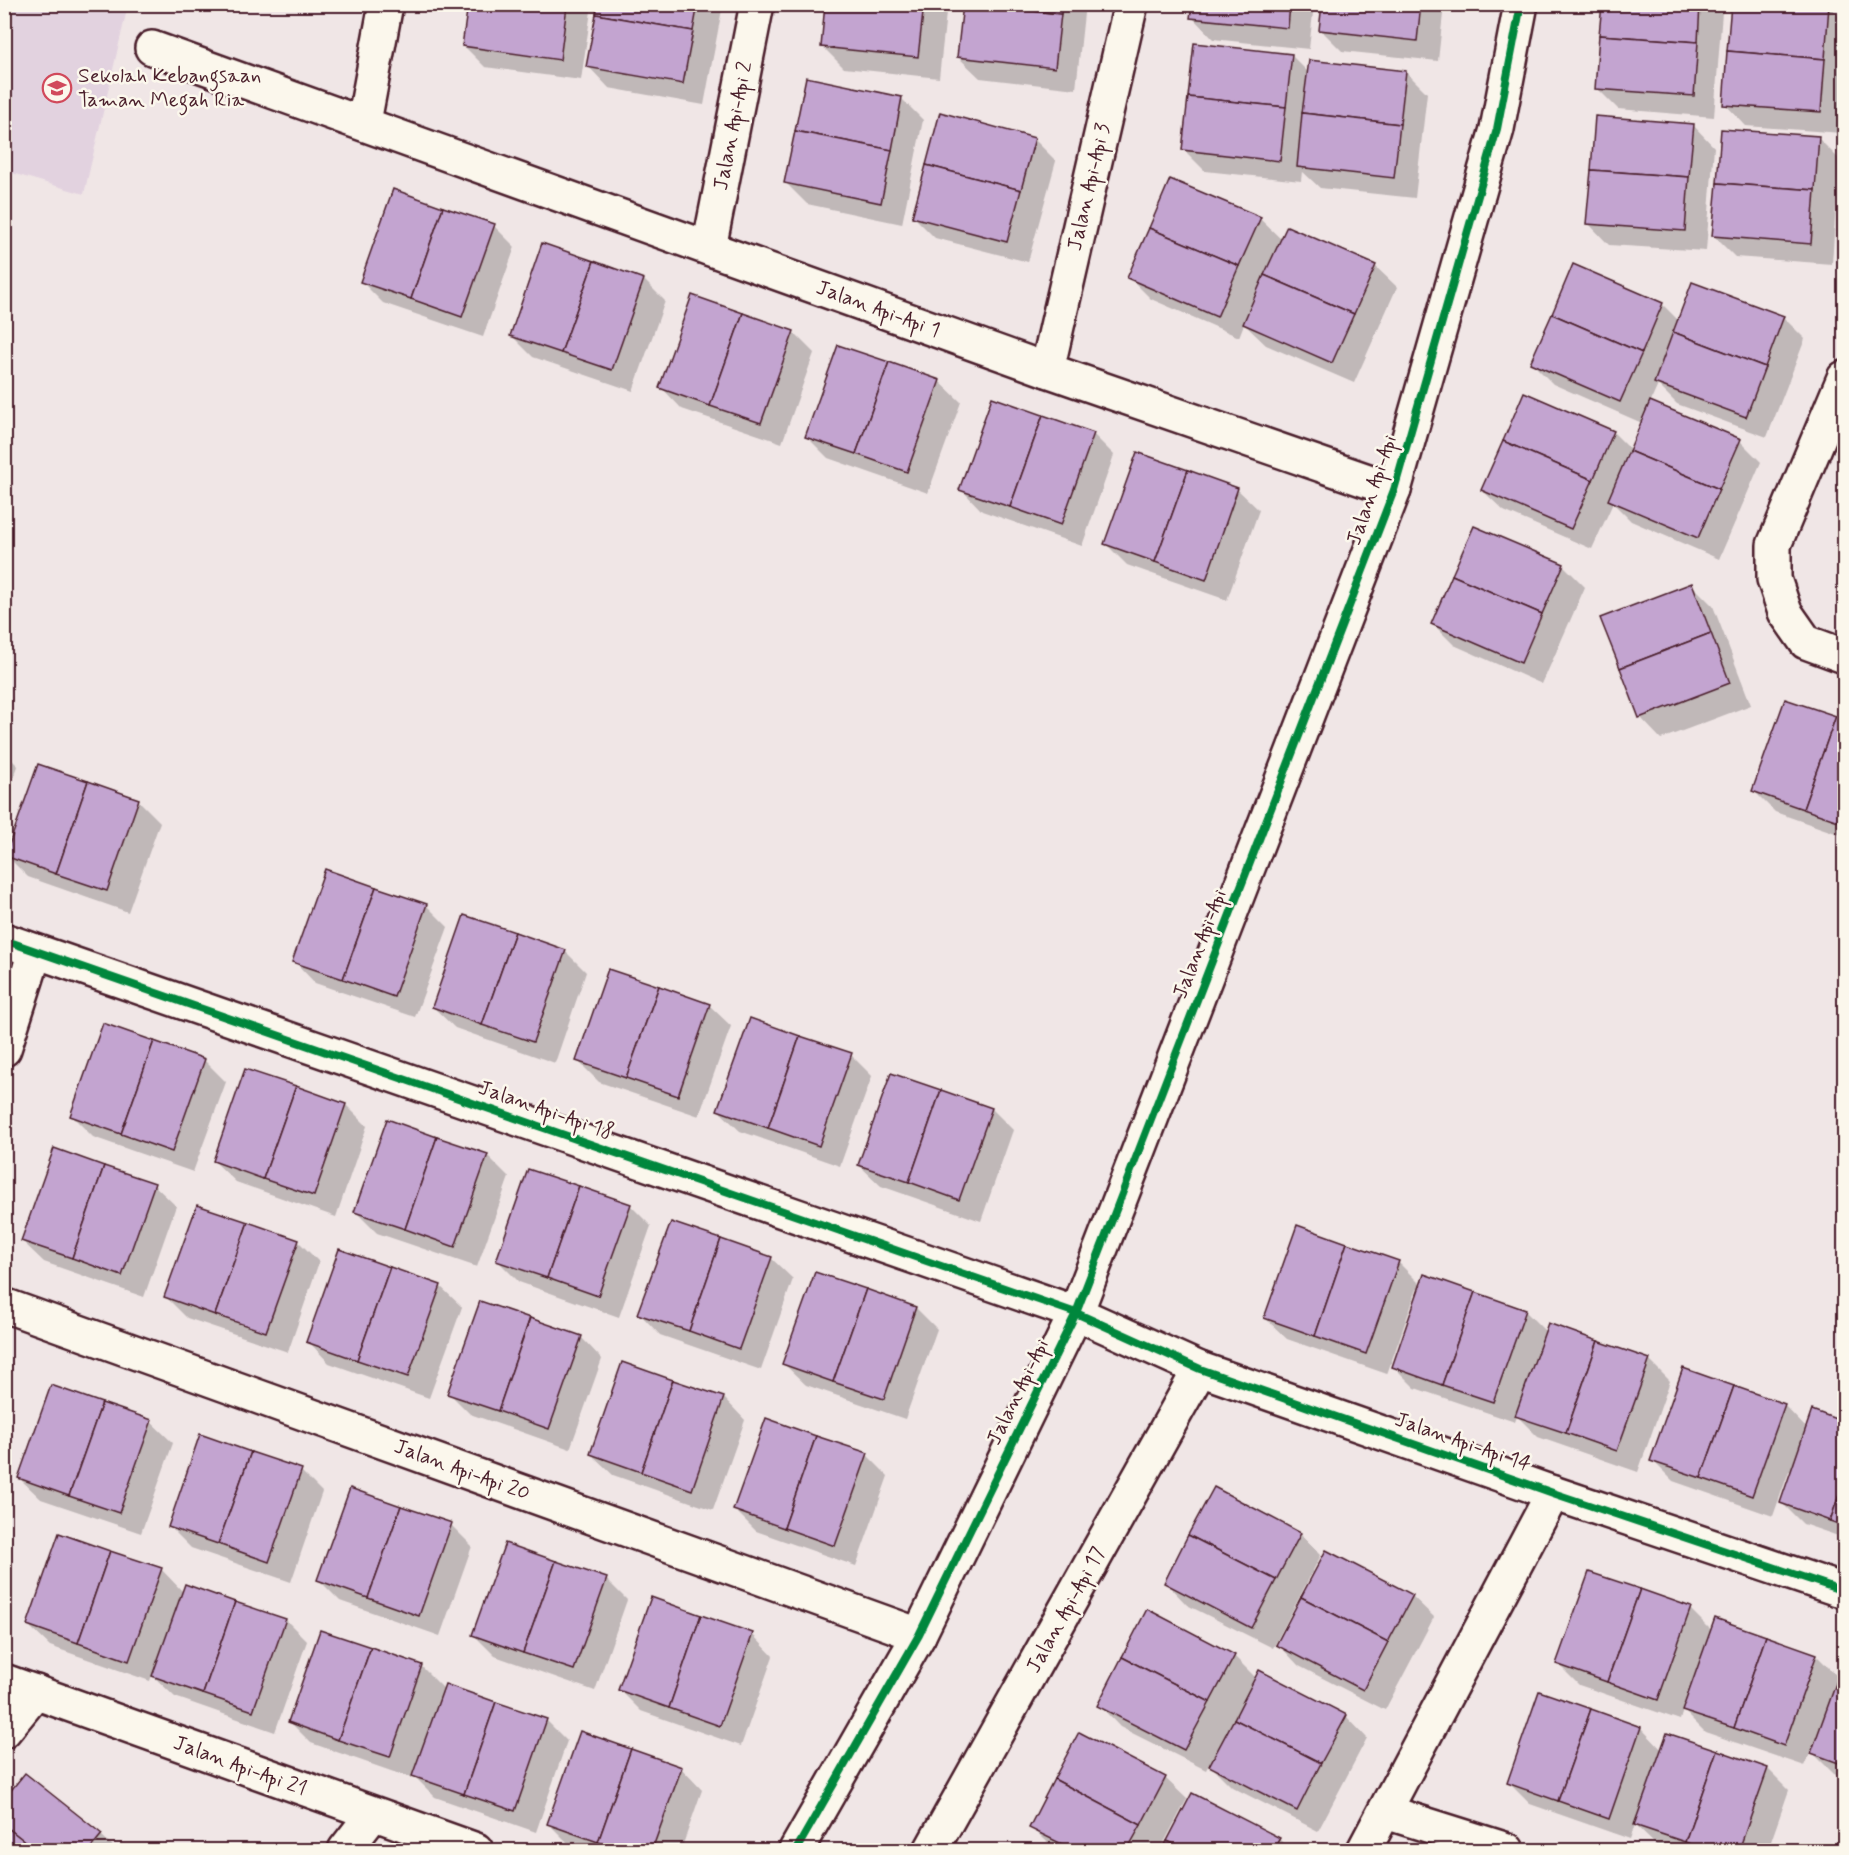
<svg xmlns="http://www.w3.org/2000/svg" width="1849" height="1855" viewBox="0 0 1849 1855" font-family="Mynerve,sans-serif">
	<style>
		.built { fill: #e2d2df }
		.shadow { fill: #0003 }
		.building { fill: #c3a4d0; stroke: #4a1f2b; stroke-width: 1.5 }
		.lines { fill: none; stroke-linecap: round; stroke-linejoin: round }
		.street-casing { stroke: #4a1f2b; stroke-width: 38 }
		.secondary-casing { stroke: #4a1f2b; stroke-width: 38 }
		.street { stroke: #fbf7ec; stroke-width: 33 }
		.secondary { stroke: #fbf7ec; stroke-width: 33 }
		.cycleway-casing { stroke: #fbf7ec; stroke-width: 11 }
		.cycleway { stroke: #00873e; stroke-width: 8 }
		.labels { text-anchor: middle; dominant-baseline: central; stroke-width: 5; stroke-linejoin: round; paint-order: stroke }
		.poi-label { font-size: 21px; fill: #4a1f2b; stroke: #fbf7ec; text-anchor: start }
		.street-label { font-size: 21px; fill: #4a1f2b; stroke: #fbf7ec }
	</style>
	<rect width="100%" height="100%" fill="#f0e6e6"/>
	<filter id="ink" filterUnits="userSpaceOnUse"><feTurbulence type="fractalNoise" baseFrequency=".0167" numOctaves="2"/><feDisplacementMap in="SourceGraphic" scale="12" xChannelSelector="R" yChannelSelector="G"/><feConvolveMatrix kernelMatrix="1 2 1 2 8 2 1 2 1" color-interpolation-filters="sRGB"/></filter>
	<g filter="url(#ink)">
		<!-- built -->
		<polygon class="built" points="4,5 128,5 84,194 5,171"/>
		<!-- shadow -->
		<g class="shadow">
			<polygon points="470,4 592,4 581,80 485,67 464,46"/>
			<polygon points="599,4 723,4 704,105 609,88 588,66"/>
			<polygon points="827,4 947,4 939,78 844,68 822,46"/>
			<polygon points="964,4 1085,4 1076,89 980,78 958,57"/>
			<polygon points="1193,4 1314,4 1309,49 1213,39 1192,17"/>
			<polygon points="1324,4 1444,4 1438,61 1342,51 1321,30"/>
			<polygon points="1603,4 1715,4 1722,12 1714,117 1618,109 1597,88"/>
			<polygon points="1733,4 1829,6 1844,22 1842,133 1746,126 1725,104"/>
			<polygon points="1291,55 1309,73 1406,72 1427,93 1415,198 1320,188 1302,171 1301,181 1205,171 1184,150"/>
			<polygon points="808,79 902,99 923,120 902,224 807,204 786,183"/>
			<polygon points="1693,125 1714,147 1706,251 1609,245 1588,223"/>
			<polygon points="1818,138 1839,159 1832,264 1735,257 1714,236"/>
			<polygon points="1034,139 1056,161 1028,262 935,238 914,217"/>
			<polygon points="1260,219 1282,240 1375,266 1397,287 1354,383 1266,345 1244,324 1239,337 1151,299 1129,277"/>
			<polygon points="494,226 515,247 483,337 383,303 362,282"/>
			<polygon points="543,245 644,280 665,301 633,391 533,357 511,335"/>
			<polygon points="1693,284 1784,318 1805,339 1767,437 1677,404 1658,385 1650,403 1740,441 1761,462 1719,559 1631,521 1613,503 1592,549 1504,511 1482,490 1613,432 1631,450 1642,423 1553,384 1532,363 1662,304 1679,321"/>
			<polygon points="793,332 814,353 782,443 682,409 661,387"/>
			<polygon points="939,381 961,402 928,493 828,458 807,437"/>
			<polygon points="1093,434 1114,455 1082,546 982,511 961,489"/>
			<polygon points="1237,489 1259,510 1227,600 1127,565 1106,544"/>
			<polygon points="1475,528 1563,565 1585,587 1542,684 1454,645 1433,624"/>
			<polygon points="1692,585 1713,606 1751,705 1661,739 1640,717"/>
			<polygon points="1786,701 1844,721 1844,836 1775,812 1754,791"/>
			<polygon points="4,752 18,766 4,805"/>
			<polygon points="138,800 160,822 128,912 28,877 7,856"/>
			<polygon points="426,905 448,927 415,1017 315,983 294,961"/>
			<polygon points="565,951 586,972 555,1063 455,1028 433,1007"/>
			<polygon points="709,1005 731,1026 699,1116 599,1082 578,1061"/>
			<polygon points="851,1055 872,1076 840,1166 740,1131 718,1110"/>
			<polygon points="204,1060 226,1082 193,1172 93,1137 72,1116"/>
			<polygon points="246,1071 346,1105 367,1126 336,1217 236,1182 214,1161"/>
			<polygon points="992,1109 1013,1130 981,1221 881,1186 859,1165"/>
			<polygon points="388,1121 488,1156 509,1177 477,1267 377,1233 356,1212"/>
			<polygon points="55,1150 154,1185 176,1206 144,1297 44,1262 22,1241"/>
			<polygon points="630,1205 651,1226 619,1317 519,1282 498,1261"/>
			<polygon points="298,1241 319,1262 288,1352 187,1318 166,1297"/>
			<polygon points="771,1258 793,1279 761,1370 660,1335 639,1313"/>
			<polygon points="1398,1262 1422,1286 1525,1311 1546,1332 1649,1360 1670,1381 1638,1472 1538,1437 1517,1416 1515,1422 1415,1388 1393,1366 1420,1290 1417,1289 1387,1374 1287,1339 1265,1318"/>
			<polygon points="440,1286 462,1307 429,1398 329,1363 308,1341"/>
			<polygon points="916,1308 937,1329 905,1419 806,1385 784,1364"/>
			<polygon points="581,1337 602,1359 570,1449 470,1414 449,1393"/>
			<polygon points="623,1363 724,1398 745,1420 713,1510 613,1475 591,1454"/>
			<polygon points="1784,1405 1807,1429 1813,1412 1844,1423 1844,1538 1803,1524 1781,1502 1792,1472 1789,1471 1773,1516 1673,1481 1652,1460"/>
			<polygon points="151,1422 173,1443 141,1533 41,1499 19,1478"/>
			<polygon points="867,1455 888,1476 856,1566 756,1531 735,1510"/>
			<polygon points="301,1471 322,1492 291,1582 191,1548 169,1526"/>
			<polygon points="451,1525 472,1546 440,1636 340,1601 319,1580"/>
			<polygon points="1300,1534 1321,1555 1273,1648 1187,1605 1166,1583"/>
			<polygon points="161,1569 183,1592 286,1620 307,1641 275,1732 175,1697 152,1675 150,1681 50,1646 28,1625"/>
			<polygon points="606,1579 627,1600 595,1691 495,1656 474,1635"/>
			<polygon points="1412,1596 1434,1617 1385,1710 1299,1666 1278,1644"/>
			<polygon points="1690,1609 1712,1631 1816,1655 1839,1678 1844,1664 1844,1778 1834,1774 1811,1751 1805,1766 1705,1732 1683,1710 1680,1720 1579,1685 1558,1664"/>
			<polygon points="752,1634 773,1656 741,1746 641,1711 620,1690"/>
			<polygon points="1234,1656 1257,1679 1346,1716 1367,1738 1318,1831 1232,1787 1209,1764 1206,1770 1120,1727 1099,1705"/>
			<polygon points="421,1666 445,1690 546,1720 567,1741 536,1832 435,1797 412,1774 411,1778 311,1743 290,1722"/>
			<polygon points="1641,1728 1662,1750 1668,1735 1768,1769 1789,1790 1768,1850 1669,1850 1657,1846 1635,1825 1630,1839 1530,1804 1509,1783"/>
			<polygon points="681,1768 702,1790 681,1850 585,1850 570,1845 549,1824"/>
			<polygon points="26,1775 101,1835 117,1850 4,1850 4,1801"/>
			<polygon points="1165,1778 1187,1799 1160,1850 1056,1850 1031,1827"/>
			<polygon points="1193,1795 1279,1839 1290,1850 1164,1850"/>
		</g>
		<!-- building -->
		<g class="building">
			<polygon points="468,4 567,6 560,60 462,46"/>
			<polygon points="598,4 698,4 693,31 596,14"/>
			<polygon points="825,4 924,4 918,57 821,47"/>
			<polygon points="963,4 1061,14 1055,68 957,57"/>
			<polygon points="969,4 1062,4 1061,14"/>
			<polygon points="1192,4 1290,4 1288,28 1190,18"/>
			<polygon points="1322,4 1421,4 1417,41 1319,30"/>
			<polygon points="1602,4 1700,4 1698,42 1599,35"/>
			<polygon points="1731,4 1829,5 1825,59 1727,51"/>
			<polygon points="596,14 693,31 683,84 586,67"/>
			<polygon points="1599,35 1698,42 1694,96 1595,89"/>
			<polygon points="1194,43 1292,54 1286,107 1188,97"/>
			<polygon points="1727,51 1825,59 1821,112 1723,105"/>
			<polygon points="1309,60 1406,71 1400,124 1302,113"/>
			<polygon points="806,77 902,97 892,150 795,131"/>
			<polygon points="1188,97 1286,107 1280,161 1182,150"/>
			<polygon points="940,112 1035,138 1021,190 926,165"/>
			<polygon points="1302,113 1400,124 1394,178 1297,167"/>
			<polygon points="1595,116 1694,124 1689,177 1591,170"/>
			<polygon points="1721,129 1819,136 1815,190 1717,183"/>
			<polygon points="795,131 892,150 881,203 784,183"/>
			<polygon points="926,165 1021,190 1007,242 912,217"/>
			<polygon points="1591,170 1689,177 1685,231 1586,224"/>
			<polygon points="1170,179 1261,217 1239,266 1149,228"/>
			<polygon points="1717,183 1815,190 1811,244 1712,236"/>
			<polygon points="393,189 443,207 411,299 360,282"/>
			<polygon points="443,207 495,224 462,317 411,299"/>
			<polygon points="1287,226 1376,265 1354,314 1264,275"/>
			<polygon points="1149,228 1239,266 1217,317 1127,278"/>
			<polygon points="542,243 594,261 561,353 510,336"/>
			<polygon points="594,261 644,279 612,370 561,353"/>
			<polygon points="1573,264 1663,303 1642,353 1552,314"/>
			<polygon points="1264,275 1354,314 1332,363 1243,324"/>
			<polygon points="1692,282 1784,316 1765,367 1673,332"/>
			<polygon points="692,295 743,313 710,406 659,388"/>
			<polygon points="743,313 794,331 761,423 710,406"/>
			<polygon points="1552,314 1642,353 1620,402 1530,363"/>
			<polygon points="1673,332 1765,367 1746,417 1654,383"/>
			<polygon points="838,345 889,362 856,454 805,437"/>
			<polygon points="889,362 940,380 907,472 856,454"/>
			<polygon points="1524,392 1614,431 1593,480 1503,441"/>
			<polygon points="992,397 1043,415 1010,507 959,490"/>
			<polygon points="1650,401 1741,439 1719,489 1629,451"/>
			<polygon points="1043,415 1094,433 1061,525 1010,507"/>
			<polygon points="1503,441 1593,480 1571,529 1481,490"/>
			<polygon points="1629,451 1719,489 1698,538 1608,500"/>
			<polygon points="1137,452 1188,470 1155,562 1104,544"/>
			<polygon points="1188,470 1238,488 1206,580 1155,562"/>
			<polygon points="1474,526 1564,564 1542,614 1452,575"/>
			<polygon points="1452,575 1542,614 1521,663 1431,624"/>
			<polygon points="1692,583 1711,633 1620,668 1600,618"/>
			<polygon points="1711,633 1730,683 1639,718 1620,668"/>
			<polygon points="1785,699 1836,716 1803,809 1752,791"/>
			<polygon points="1836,716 1844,719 1844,823 1803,809"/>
			<polygon points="38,764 88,781 56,874 5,856"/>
			<polygon points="88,781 139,799 107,891 56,874"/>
			<polygon points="325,869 376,887 343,979 292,962"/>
			<polygon points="376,887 427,904 394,997 343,979"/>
			<polygon points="464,915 515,932 482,1025 432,1007"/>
			<polygon points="515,932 566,950 533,1042 482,1025"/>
			<polygon points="608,969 659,986 626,1078 576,1061"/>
			<polygon points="659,986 710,1004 678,1096 626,1078"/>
			<polygon points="750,1018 800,1036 768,1128 717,1110"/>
			<polygon points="103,1023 154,1041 121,1134 70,1116"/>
			<polygon points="800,1036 852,1053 819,1146 768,1128"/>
			<polygon points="154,1041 205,1059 172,1152 121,1134"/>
			<polygon points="245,1069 296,1086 263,1179 213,1161"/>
			<polygon points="891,1073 941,1090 909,1182 858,1165"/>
			<polygon points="296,1086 346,1104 314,1196 263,1179"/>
			<polygon points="941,1090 992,1108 959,1200 909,1182"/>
			<polygon points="387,1119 437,1137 405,1229 354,1212"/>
			<polygon points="437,1137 488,1154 455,1247 405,1229"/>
			<polygon points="54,1148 104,1166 72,1258 21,1241"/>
			<polygon points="104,1166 155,1183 122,1276 72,1258"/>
			<polygon points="528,1169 579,1186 547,1278 496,1261"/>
			<polygon points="579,1186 631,1204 598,1296 547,1278"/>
			<polygon points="197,1205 248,1222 215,1315 164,1297"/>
			<polygon points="248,1222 299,1240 266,1332 215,1315"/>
			<polygon points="671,1222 721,1239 689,1331 637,1314"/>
			<polygon points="1297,1225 1347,1243 1315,1336 1264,1318"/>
			<polygon points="721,1239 772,1257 739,1349 689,1331"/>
			<polygon points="1347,1243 1399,1261 1366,1354 1315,1336"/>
			<polygon points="339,1249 390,1267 357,1360 306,1342"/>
			<polygon points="390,1267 441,1285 408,1377 357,1360"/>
			<polygon points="815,1272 866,1289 833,1382 782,1364"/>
			<polygon points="1424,1274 1475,1292 1442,1385 1392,1367"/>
			<polygon points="866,1289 916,1307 884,1399 833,1382"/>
			<polygon points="1475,1292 1526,1310 1493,1402 1442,1385"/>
			<polygon points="480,1301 530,1318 498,1411 447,1394"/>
			<polygon points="530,1318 582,1336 549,1429 498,1411"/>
			<polygon points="1548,1323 1598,1341 1566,1433 1515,1416"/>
			<polygon points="1598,1341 1650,1359 1617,1451 1566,1433"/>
			<polygon points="622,1362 673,1380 641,1472 590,1454"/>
			<polygon points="1683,1368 1734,1386 1701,1478 1650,1461"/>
			<polygon points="673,1380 724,1397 692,1490 641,1472"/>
			<polygon points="51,1385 102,1403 69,1496 18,1478"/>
			<polygon points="1734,1386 1785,1404 1752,1496 1701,1478"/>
			<polygon points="102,1403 152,1420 119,1513 69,1496"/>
			<polygon points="1812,1410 1844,1422 1844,1481 1830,1521 1780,1503"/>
			<polygon points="766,1418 816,1436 784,1528 733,1510"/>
			<polygon points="200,1434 251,1452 218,1544 168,1527"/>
			<polygon points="816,1436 868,1453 835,1546 784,1528"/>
			<polygon points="251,1452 302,1469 269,1562 218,1544"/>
			<polygon points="1844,1481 1844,1526 1830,1521"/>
			<polygon points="1214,1487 1301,1533 1276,1580 1188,1535"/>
			<polygon points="350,1488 401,1506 368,1598 317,1580"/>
			<polygon points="401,1506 452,1523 419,1616 368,1598"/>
			<polygon points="59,1533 110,1551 78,1643 27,1625"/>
			<polygon points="1188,1535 1276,1580 1251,1628 1164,1583"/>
			<polygon points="505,1543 556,1561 523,1653 472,1635"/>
			<polygon points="1326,1550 1413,1595 1388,1642 1301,1597"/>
			<polygon points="110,1551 162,1568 129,1661 78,1643"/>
			<polygon points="556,1561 607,1578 574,1670 523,1653"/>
			<polygon points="1589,1572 1640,1589 1607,1682 1556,1664"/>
			<polygon points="185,1584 235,1602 203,1694 152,1676"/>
			<polygon points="1640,1589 1691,1607 1658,1700 1607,1682"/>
			<polygon points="651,1597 701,1615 669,1708 618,1690"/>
			<polygon points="1301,1597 1388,1642 1363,1690 1276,1645"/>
			<polygon points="235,1602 286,1619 253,1711 203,1694"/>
			<polygon points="1147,1609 1235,1655 1210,1702 1122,1657"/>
			<polygon points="701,1615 753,1633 720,1726 669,1708"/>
			<polygon points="1715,1618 1766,1636 1734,1728 1682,1711"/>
			<polygon points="320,1630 371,1647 338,1740 288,1722"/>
			<polygon points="1766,1636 1817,1654 1784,1746 1734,1728"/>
			<polygon points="371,1647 422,1665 390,1757 338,1740"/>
			<polygon points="1122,1657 1210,1702 1184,1750 1097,1706"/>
			<polygon points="1844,1661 1844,1765 1811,1753"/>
			<polygon points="1259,1670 1347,1715 1321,1763 1234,1719"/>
			<polygon points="445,1684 496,1702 464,1794 412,1776"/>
			<polygon points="1539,1691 1591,1709 1558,1801 1507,1783"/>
			<polygon points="496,1702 547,1719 515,1811 464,1794"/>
			<polygon points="1591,1709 1641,1727 1609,1819 1558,1801"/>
			<polygon points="1234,1719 1321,1763 1297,1811 1209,1766"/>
			<polygon points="580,1731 631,1749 598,1842 547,1824"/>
			<polygon points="1079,1732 1166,1777 1141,1825 1054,1779"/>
			<polygon points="1667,1733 1717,1750 1685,1842 1634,1825"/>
			<polygon points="631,1749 682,1767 652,1850 623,1850 598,1842"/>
			<polygon points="1717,1750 1768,1768 1739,1850 1707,1850 1685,1842"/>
			<polygon points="25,1773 102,1834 89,1850 36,1850 4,1825 4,1799"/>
			<polygon points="1054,1779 1141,1825 1127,1850 1074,1850 1029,1828"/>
			<polygon points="1192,1793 1280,1838 1273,1850 1187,1850 1167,1841"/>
			<polygon points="4,1825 36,1850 4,1850"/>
			<polygon points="1167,1841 1187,1850 1162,1850"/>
		</g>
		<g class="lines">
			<!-- street casing -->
			<g class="street-casing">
				<g id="street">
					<polyline points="152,48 1047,370 1394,490"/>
					<polyline points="364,122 386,4"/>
					<polyline points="709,248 757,4"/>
					<polyline points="1047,370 1131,4"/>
					<polyline points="1844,378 1774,545 1774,579 1785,612 1806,642 1844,656"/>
					<polyline points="4,940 1076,1313 1200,1369 1553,1493 1844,1591"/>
					<polyline points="4,1049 35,952"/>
					<polyline points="4,1305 919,1635"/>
					<polyline points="4,1681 476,1850"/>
					<polyline points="4,1731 36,1692"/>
					<polyline points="1386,1812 1507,1850"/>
					<polyline points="345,1850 373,1814"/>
					<polyline points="931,1850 1200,1369"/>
					<polyline points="1364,1850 1553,1493"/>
				</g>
			</g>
			<!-- secondary casing -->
			<g class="secondary-casing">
				<polyline id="secondary" points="796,1850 919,1635 1076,1313 1394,490 1497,129 1521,4"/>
			</g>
			<!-- street -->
			<use href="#street" class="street"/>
			<!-- secondary -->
			<use href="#secondary" class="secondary"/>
			<!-- cycleway casing -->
			<g class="cycleway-casing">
				<g id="cycleway">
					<polyline points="4,940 1076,1313 1200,1369 1553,1493 1844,1591"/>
					<polyline points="796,1850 919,1635 1076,1313 1394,490 1497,129 1521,4"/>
				</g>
			</g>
			<!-- cycleway -->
			<use href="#cycleway" class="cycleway"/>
		</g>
	</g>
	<!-- icons -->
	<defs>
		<g id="school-ring" transform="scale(1.5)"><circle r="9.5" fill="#fbf7ec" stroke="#d1495b" stroke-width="1.5"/><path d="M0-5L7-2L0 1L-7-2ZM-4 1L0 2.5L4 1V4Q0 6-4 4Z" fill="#d1495b"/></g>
	</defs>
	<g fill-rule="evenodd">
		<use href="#school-ring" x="57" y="88"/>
	</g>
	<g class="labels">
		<!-- poi labels -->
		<g class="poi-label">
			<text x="78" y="76">Sekolah Kebangsaan<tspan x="78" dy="24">Taman Megah Ria</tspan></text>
		</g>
		<!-- street labels -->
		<g class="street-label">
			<text transform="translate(733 126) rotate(-79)">Jalan Api-Api 2</text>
			<text transform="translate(1089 187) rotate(-77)">Jalan Api-Api 3</text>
			<text transform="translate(878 309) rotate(20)">Jalan Api-Api 1</text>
			<text transform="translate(1372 490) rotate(-71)">Jalan Api-Api</text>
			<text transform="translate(1200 944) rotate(-69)">Jalan Api-Api</text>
			<text transform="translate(546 1110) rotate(19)">Jalan Api-Api 18</text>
			<text transform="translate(1018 1392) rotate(-64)">Jalan Api-Api</text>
			<text transform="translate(1463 1442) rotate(19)">Jalan Api-Api 14</text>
			<text transform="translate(462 1470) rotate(20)">Jalan Api-Api 20</text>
			<text transform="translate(1066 1610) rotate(-61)">Jalan Api-Api 17</text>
			<text transform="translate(240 1766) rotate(20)">Jalan Api-Api 21</text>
		</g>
	</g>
	<!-- margin -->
	<rect width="1849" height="1855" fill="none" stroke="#fbf7ec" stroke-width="24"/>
	<rect x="12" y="12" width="1825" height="1831" fill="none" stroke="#4a1f2b" stroke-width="2" filter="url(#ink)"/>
</svg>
